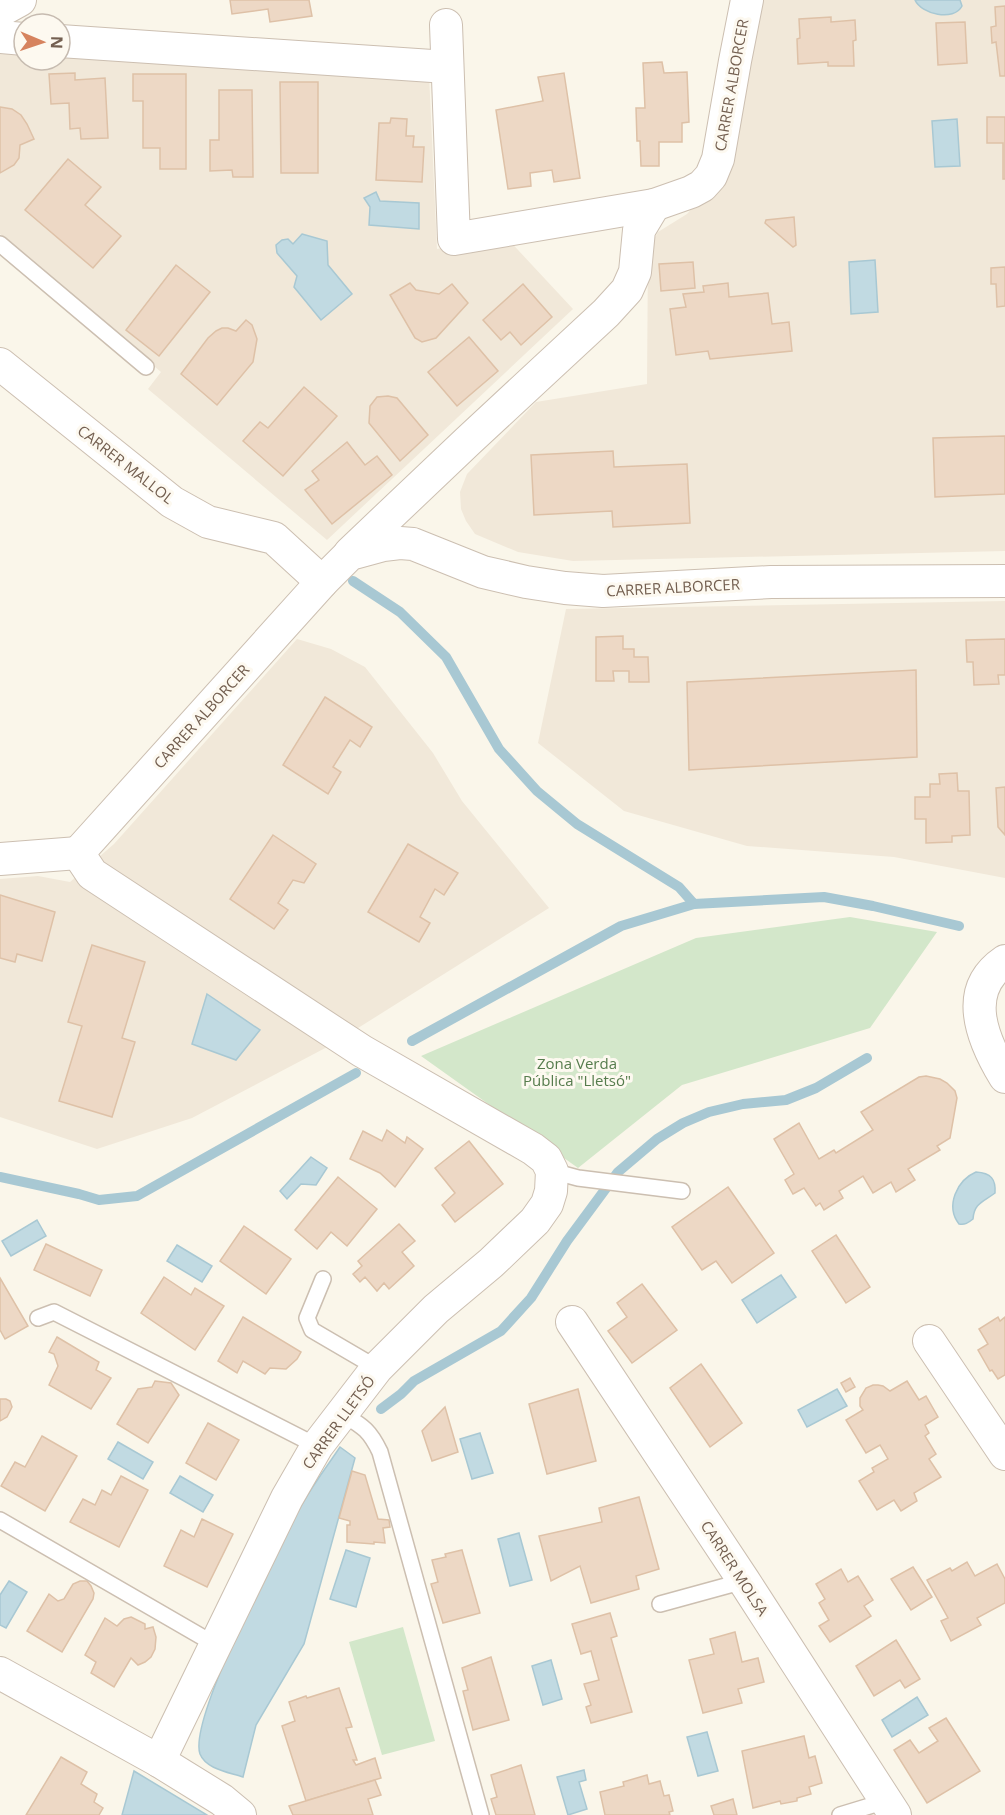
<svg xmlns="http://www.w3.org/2000/svg" width="1005" height="1815" viewBox="0 0 1005 1815" font-family="'Open Sans',sans-serif">
	<style>
		.residential { fill: #f1e8d9 }
		.green { fill: #d3e7ca }
		.water { fill: #c1dae2; stroke: #a8c8d3; stroke-width: 1.5 }
		.lines { fill: none; stroke-linecap: round; stroke-linejoin: round }
		.stream { stroke: #a8c8d3; stroke-width: 10 }
		.building { fill: #edd8c5; stroke: #dec1a7; stroke-width: 1.5 }
		.service-casing { stroke: #ccbfb1; stroke-width: 18 }
		.minor-casing { stroke: #ccbfb1; stroke-width: 34 }
		.service { stroke: #fff; stroke-width: 15 }
		.minor { stroke: #fff; stroke-width: 32 }
		.labels { text-anchor: middle; dominant-baseline: central; stroke-width: 6; stroke-linejoin: round; paint-order: stroke }
		.street-label { font-size: 15px; fill: #735f50; stroke: #fdf9f0 }
		.park-label { font-size: 15px; fill: #567c4d; stroke: #fdf9f0 }
	</style>
	<rect width="100%" height="100%" fill="#faf6ea"/>
	<!-- residential -->
	<g class="residential">
		<polygon points="760,0 1005,0 1005,551 573,561 518,552 475,534 466,521 461,509 460,492 467,474 536,402 647,384 648,250 658,232 687,214 717,180"/>
		<polygon points="0,48 24,49 24,60 60,60 60,51 429,74 437,249 505,236 573,309 327,540 148,389 161,372 0,234"/>
		<polygon points="1005,601 1005,878 894,857 747,846 624,811 538,743 566,609"/>
		<polygon points="297,639 331,649 365,667 433,753 462,801 549,908 331,1045 192,1118 97,1149 0,1117 0,879 38,876 70,882 114,844"/>
	</g>
	<!-- green -->
	<g class="green">
		<polygon points="850,917 937,932 870,1028 682,1085 578,1168 421,1056 696,938"/>
		<polygon points="403,1627 435,1741 382,1755 349,1642"/>
	</g>
	<!-- water -->
	<g class="water">
		<path d="M915 0H960L962 6C954 22 921 14 915 0Z"/>
		<polygon points="957,119 960,166 935,167 932,121"/>
		<polygon points="376,192 380,201 419,203 419,229 369,225 370,207 364,198"/>
		<polygon points="302,234 327,241 328,265 352,294 321,320 294,287 297,276 277,253 276,245 282,240 288,239 293,244"/>
		<polygon points="875,260 878,312 851,314 849,262"/>
		<polygon points="207,994 260,1030 236,1060 192,1044"/>
		<polygon points="311,1157 327,1168 316,1185 301,1184 287,1199 280,1191"/>
		<path d="M976 1172C991 1173 996 1179 995 1193 983 1202 974 1203 973 1219 968 1223 965 1225 959 1224 945 1206 957 1180 976 1172Z"/>
		<polygon points="37,1220 46,1236 11,1256 2,1241"/>
		<polygon points="177,1245 212,1266 202,1282 167,1261"/>
		<polygon points="781,1275 796,1297 757,1323 742,1300"/>
		<polygon points="837,1389 847,1406 807,1427 798,1410"/>
		<polygon points="480,1433 493,1473 472,1479 460,1439"/>
		<polygon points="118,1442 153,1462 143,1479 108,1459"/>
		<path d="M340 1447 355 1458 304 1644 256 1725 243 1777C228 1772 206 1769 200 1754 188 1720 282 1537 304 1501 315 1482 328 1465 340 1447Z"/>
		<polygon points="180,1476 213,1495 203,1512 170,1493"/>
		<polygon points="519,1533 532,1580 510,1586 498,1539"/>
		<polygon points="346,1550 370,1558 356,1607 330,1599"/>
		<polygon points="9,1581 27,1592 6,1628 0,1625 0,1595"/>
		<polygon points="551,1660 562,1699 543,1705 532,1666"/>
		<polygon points="917,1697 928,1715 892,1737 882,1720"/>
		<polygon points="707,1732 718,1771 698,1776 687,1737"/>
		<polygon points="584,1770 586,1780 579,1782 587,1809 568,1815 557,1777"/>
		<polygon points="134,1771 207,1815 122,1815"/>
	</g>
	<g class="lines">
		<!-- stream -->
		<g class="stream">
			<polyline points="353,581 400,612 446,657 499,749 537,791 577,824 679,887 694,904 824,897 873,906 959,926"/>
			<polyline points="412,1041 621,926 694,904"/>
			<polyline points="0,1177 79,1194 99,1200 137,1196 356,1073"/>
			<polyline points="381,1409 401,1394 414,1381 501,1331 531,1298 567,1241 618,1172 657,1139 683,1123 709,1112 743,1104 786,1100 816,1088 867,1058"/>
		</g>
	</g>
	<!-- building -->
	<g class="building">
		<polygon points="230,0 309,0 312,16 270,22 268,9 232,14"/>
		<polygon points="1005,6 1005,76 1000,76 996,42 992,43 991,27 996,26 995,7"/>
		<polygon points="831,17 831,22 855,20 856,40 853,41 854,66 828,66 828,62 798,64 797,39 800,38 799,19"/>
		<polygon points="965,22 967,63 938,65 936,23"/>
		<polygon points="662,62 664,73 687,72 689,122 682,123 682,142 659,142 659,166 641,166 640,141 637,141 636,108 645,108 643,63"/>
		<polygon points="75,73 75,80 105,78 108,138 81,139 80,128 70,129 69,103 51,104 49,74"/>
		<polygon points="564,73 580,178 554,182 552,170 530,173 531,186 508,189 496,110 543,101 538,77"/>
		<polygon points="133,74 186,74 186,169 160,169 160,148 143,148 143,101 133,101"/>
		<polygon points="280,82 318,82 318,173 281,173"/>
		<polygon points="219,90 252,90 253,177 233,177 232,170 210,171 210,140 219,140"/>
		<polygon points="0,107 12,109 21,115 27,124 34,139 20,145 19,158 14,165 0,173"/>
		<polygon points="987,117 1005,117 1005,179 1003,179 1003,143 987,143"/>
		<polygon points="391,118 407,119 406,136 414,136 413,147 424,147 422,182 376,180 379,123 390,123"/>
		<polygon points="68,159 101,187 85,205 121,236 93,268 25,210"/>
		<polygon points="794,217 796,245 793,247 765,223 766,220"/>
		<polygon points="693,262 695,288 661,291 659,264"/>
		<polygon points="176,265 210,292 159,356 126,330"/>
		<polygon points="1005,267 1005,306 997,307 996,284 991,284 991,268"/>
		<polygon points="410,283 416,290 439,294 452,284 468,303 436,338 422,342 415,338 390,295"/>
		<polygon points="728,283 729,297 768,293 772,324 789,322 792,351 710,359 708,351 676,355 670,309 686,307 683,294 704,292 703,286"/>
		<polygon points="523,284 552,317 521,345 510,332 501,340 483,320"/>
		<polygon points="246,320 252,325 257,339 253,362 217,405 181,374 208,338 216,331 222,328 228,328 236,331"/>
		<polygon points="469,337 498,371 457,406 428,372"/>
		<polygon points="304,387 337,416 283,476 243,441 260,422 268,428"/>
		<polygon points="388,396 397,398 428,435 400,461 369,423 370,406 377,397"/>
		<polygon points="1005,436 1005,494 935,497 933,438"/>
		<polygon points="347,442 365,465 377,456 392,475 332,524 305,490 319,480 312,471"/>
		<polygon points="613,451 614,467 687,464 690,523 613,527 612,511 534,515 531,455"/>
		<polygon points="623,636 623,649 634,649 634,657 648,657 649,682 629,682 629,671 613,671 614,681 596,681 596,637"/>
		<polygon points="1005,639 1005,675 998,675 999,684 974,685 973,662 967,662 966,640"/>
		<polygon points="916,670 917,757 689,770 687,682"/>
		<polygon points="325,697 372,727 360,747 350,740 333,767 341,772 328,794 283,765"/>
		<polygon points="957,773 958,791 969,791 970,835 952,836 952,842 926,843 926,819 915,819 915,797 930,797 930,784 940,784 939,774"/>
		<polygon points="1005,787 1005,835 998,827 996,788"/>
		<polygon points="273,835 316,864 304,883 293,880 278,903 288,910 274,929 230,899"/>
		<polygon points="408,844 458,873 444,895 435,889 420,917 430,923 419,942 368,912"/>
		<polygon points="0,895 55,912 42,961 17,954 15,962 0,958"/>
		<polygon points="92,945 145,962 122,1038 135,1042 112,1117 59,1101 82,1026 68,1022"/>
		<polygon points="926,1076 940,1079 947,1083 955,1091 957,1098 950,1138 937,1146 940,1150 908,1169 915,1180 896,1192 891,1182 873,1193 863,1176 839,1191 843,1198 824,1210 820,1203 816,1206 804,1188 793,1194 785,1180 794,1174 774,1139 799,1123 819,1159 834,1150 836,1153 873,1130 861,1112 919,1077"/>
		<polygon points="387,1130 405,1143 407,1137 423,1149 395,1187 380,1173 350,1159 363,1131 382,1141"/>
		<polygon points="469,1141 503,1184 455,1222 442,1205 455,1193 435,1168"/>
		<polygon points="338,1177 377,1209 347,1246 331,1232 317,1249 295,1230"/>
		<polygon points="728,1187 774,1253 732,1283 716,1261 702,1270 672,1227"/>
		<polygon points="399,1224 415,1241 402,1252 414,1266 389,1289 384,1283 377,1291 365,1277 360,1282 353,1274 362,1266 358,1261"/>
		<polygon points="244,1226 291,1259 266,1294 220,1261"/>
		<polygon points="836,1235 870,1287 846,1303 812,1251"/>
		<polygon points="46,1244 102,1270 90,1296 34,1270"/>
		<polygon points="164,1277 191,1295 195,1288 224,1306 195,1350 141,1313"/>
		<polygon points="0,1278 28,1326 5,1339 0,1330"/>
		<polygon points="642,1284 677,1330 632,1363 608,1331 627,1317 617,1303"/>
		<polygon points="243,1317 301,1352 297,1359 286,1369 270,1368 265,1374 243,1361 237,1373 218,1361"/>
		<polygon points="998,1317 1000,1321 1005,1317 1005,1375 998,1379 992,1370 990,1371 978,1350 988,1344 979,1329"/>
		<polygon points="57,1337 99,1362 96,1370 111,1378 91,1409 49,1385 58,1366 54,1354 49,1352"/>
		<polygon points="701,1364 742,1423 710,1447 670,1388"/>
		<polygon points="850,1378 855,1387 846,1392 841,1383"/>
		<polygon points="155,1381 171,1383 179,1395 148,1443 117,1424 138,1389 152,1387"/>
		<polygon points="907,1381 919,1400 926,1396 938,1417 925,1425 929,1433 925,1436 936,1454 929,1459 941,1477 914,1493 917,1501 901,1511 894,1500 877,1510 859,1481 874,1472 872,1468 888,1459 880,1445 866,1453 846,1420 863,1410 860,1406 860,1398 866,1388 873,1385 878,1385 883,1386 890,1391"/>
		<polygon points="578,1389 596,1461 547,1474 529,1404"/>
		<polygon points="0,1399 6,1399 10,1401 12,1407 7,1417 0,1421"/>
		<polygon points="445,1407 458,1452 432,1461 422,1431"/>
		<polygon points="208,1423 239,1440 216,1480 186,1463"/>
		<polygon points="42,1436 77,1456 45,1511 1,1486 15,1462 25,1467"/>
		<polygon points="352,1471 365,1475 378,1519 389,1520 390,1527 383,1528 385,1543 374,1542 374,1544 347,1542 347,1525 350,1525 350,1521 339,1518"/>
		<polygon points="121,1476 148,1490 119,1547 70,1522 83,1499 95,1505 102,1490 111,1495"/>
		<polygon points="639,1497 659,1569 636,1576 639,1589 591,1603 580,1566 551,1581 539,1536 602,1522 599,1508"/>
		<polygon points="202,1519 233,1534 207,1587 164,1566 181,1530 194,1537"/>
		<polygon points="462,1550 480,1613 443,1623 431,1584 438,1582 432,1560 446,1557 445,1554"/>
		<polygon points="967,1562 975,1576 997,1564 1005,1579 1005,1603 977,1618 981,1625 951,1641 941,1621 948,1618 927,1580 950,1568 952,1571"/>
		<polygon points="913,1567 932,1597 911,1610 891,1579"/>
		<polygon points="841,1569 848,1582 858,1576 873,1600 864,1606 871,1616 830,1642 819,1626 829,1620 819,1603 825,1599 816,1584"/>
		<polygon points="80,1581 87,1581 91,1586 94,1593 93,1599 62,1652 27,1631 49,1594 58,1601 64,1599 73,1584"/>
		<polygon points="610,1613 617,1636 611,1638 632,1712 591,1723 586,1707 591,1705 584,1684 599,1680 591,1651 581,1654 572,1624"/>
		<polygon points="131,1617 145,1624 145,1629 153,1627 156,1637 155,1649 151,1657 145,1662 138,1665 131,1658 114,1687 91,1673 96,1662 85,1655 105,1618 117,1626 124,1619"/>
		<polygon points="735,1632 742,1662 758,1658 764,1682 738,1689 742,1703 703,1713 689,1660 714,1654 710,1639"/>
		<polygon points="896,1640 920,1679 905,1688 900,1680 874,1696 856,1666"/>
		<polygon points="491,1657 509,1720 473,1730 463,1691 468,1690 462,1668"/>
		<polygon points="339,1688 352,1727 346,1728 357,1760 353,1760 356,1765 375,1758 381,1778 306,1801 282,1726 295,1721 289,1702 306,1696 307,1698"/>
		<polygon points="946,1718 980,1771 927,1803 894,1750 910,1740 919,1753 938,1741 929,1728"/>
		<polygon points="804,1736 809,1758 815,1756 822,1783 809,1787 811,1794 797,1798 797,1801 781,1804 780,1801 753,1808 742,1751"/>
		<polygon points="61,1757 87,1772 81,1784 97,1794 94,1802 103,1808 99,1815 26,1815"/>
		<polygon points="521,1765 535,1815 496,1815 491,1799 497,1797 491,1775"/>
		<polygon points="647,1775 649,1784 660,1781 664,1796 669,1795 673,1811 669,1812 670,1815 605,1815 600,1792 624,1786 623,1782"/>
		<polygon points="375,1780 381,1795 368,1799 373,1815 293,1815 289,1806"/>
		<polygon points="733,1799 737,1815 714,1815 711,1806"/>
	</g>
	<g class="lines">
		<!-- service casing -->
		<g class="service-casing">
			<g id="service">
				<polyline points="0,244 146,367"/>
				<polyline points="552,1171 578,1178 682,1191"/>
				<polyline points="323,1279 307,1318 312,1330 377,1368"/>
				<polyline points="38,1318 54,1312 317,1446"/>
				<path d="M341 1413C362 1426 369 1429 380 1452L481 1815"/>
				<polyline points="0,1520 216,1645"/>
				<polyline points="660,1604 744,1581"/>
				<polyline points="840,1815 886,1801"/>
			</g>
		</g>
		<!-- minor casing -->
		<g class="minor-casing">
			<g id="minor">
				<polyline points="0,11 20,0"/>
				<polyline points="446,25 454,239 654,205 691,192 702,186 711,176 718,159 735,61 747,0"/>
				<polyline points="0,37 24,39"/>
				<polyline points="60,41 447,67"/>
				<polyline points="0,364 172,502 208,522 274,538 322,582"/>
				<polyline points="350,553 468,441 606,313 627,290 635,272 639,230 654,205"/>
				<polyline points="0,859 78,853"/>
				<path d="M1005 961C961 991 983 1041 1005 1077"/>
				<polyline points="572,1322 744,1581 895,1815"/>
				<polyline points="929,1341 1005,1454"/>
				<polyline points="0,1673 159,1761 222,1800 240,1815"/>
				<polyline points="159,1761 287,1498 317,1446 377,1368 436,1309 491,1263 535,1221 547,1204 551,1191 552,1171 546,1159 533,1149 362,1051 92,874 78,853 322,582 350,554 383,545 400,543 413,544 483,572 526,582 565,588 603,591 771,582 1005,581"/>
			</g>
		</g>
		<!-- service -->
		<use href="#service" class="service"/>
		<!-- minor -->
		<use href="#minor" class="minor"/>
	</g>
	<g class="labels">
		<!-- street labels -->
		<g class="street-label">
			<text transform="translate(731 85) rotate(-80)">CARRER ALBORCER</text>
			<text transform="translate(126 464) rotate(38)">CARRER MALLOL</text>
			<text transform="translate(673 587) rotate(-3)">CARRER ALBORCER</text>
			<text transform="translate(201 716) rotate(-48)">CARRER ALBORCER</text>
			<text transform="translate(338 1422) rotate(-54)">CARRER LLETSÓ</text>
			<text transform="translate(735 1568) rotate(57)">CARRER MOLSA</text>
		</g>
		<!-- park labels -->
		<g class="park-label">
			<text x="577" y="1063">Zona Verda<tspan x="577" dy="17">Pública "Lletsó"</tspan></text>
		</g>
	</g>
	<!-- north arrow -->
	<g transform="translate(42 42) rotate(92)"><circle r="28" fill="#fdf9f0" stroke="#c6bbb0" stroke-width="1.5"/>
	<path d="M0-4.5L10 22L0 15L-10 22Z" fill="#d6835e"/>
	<text y="-9" font-size="16" font-weight="bold" text-anchor="middle" fill="#735f50">N</text>
	</g>
</svg>
